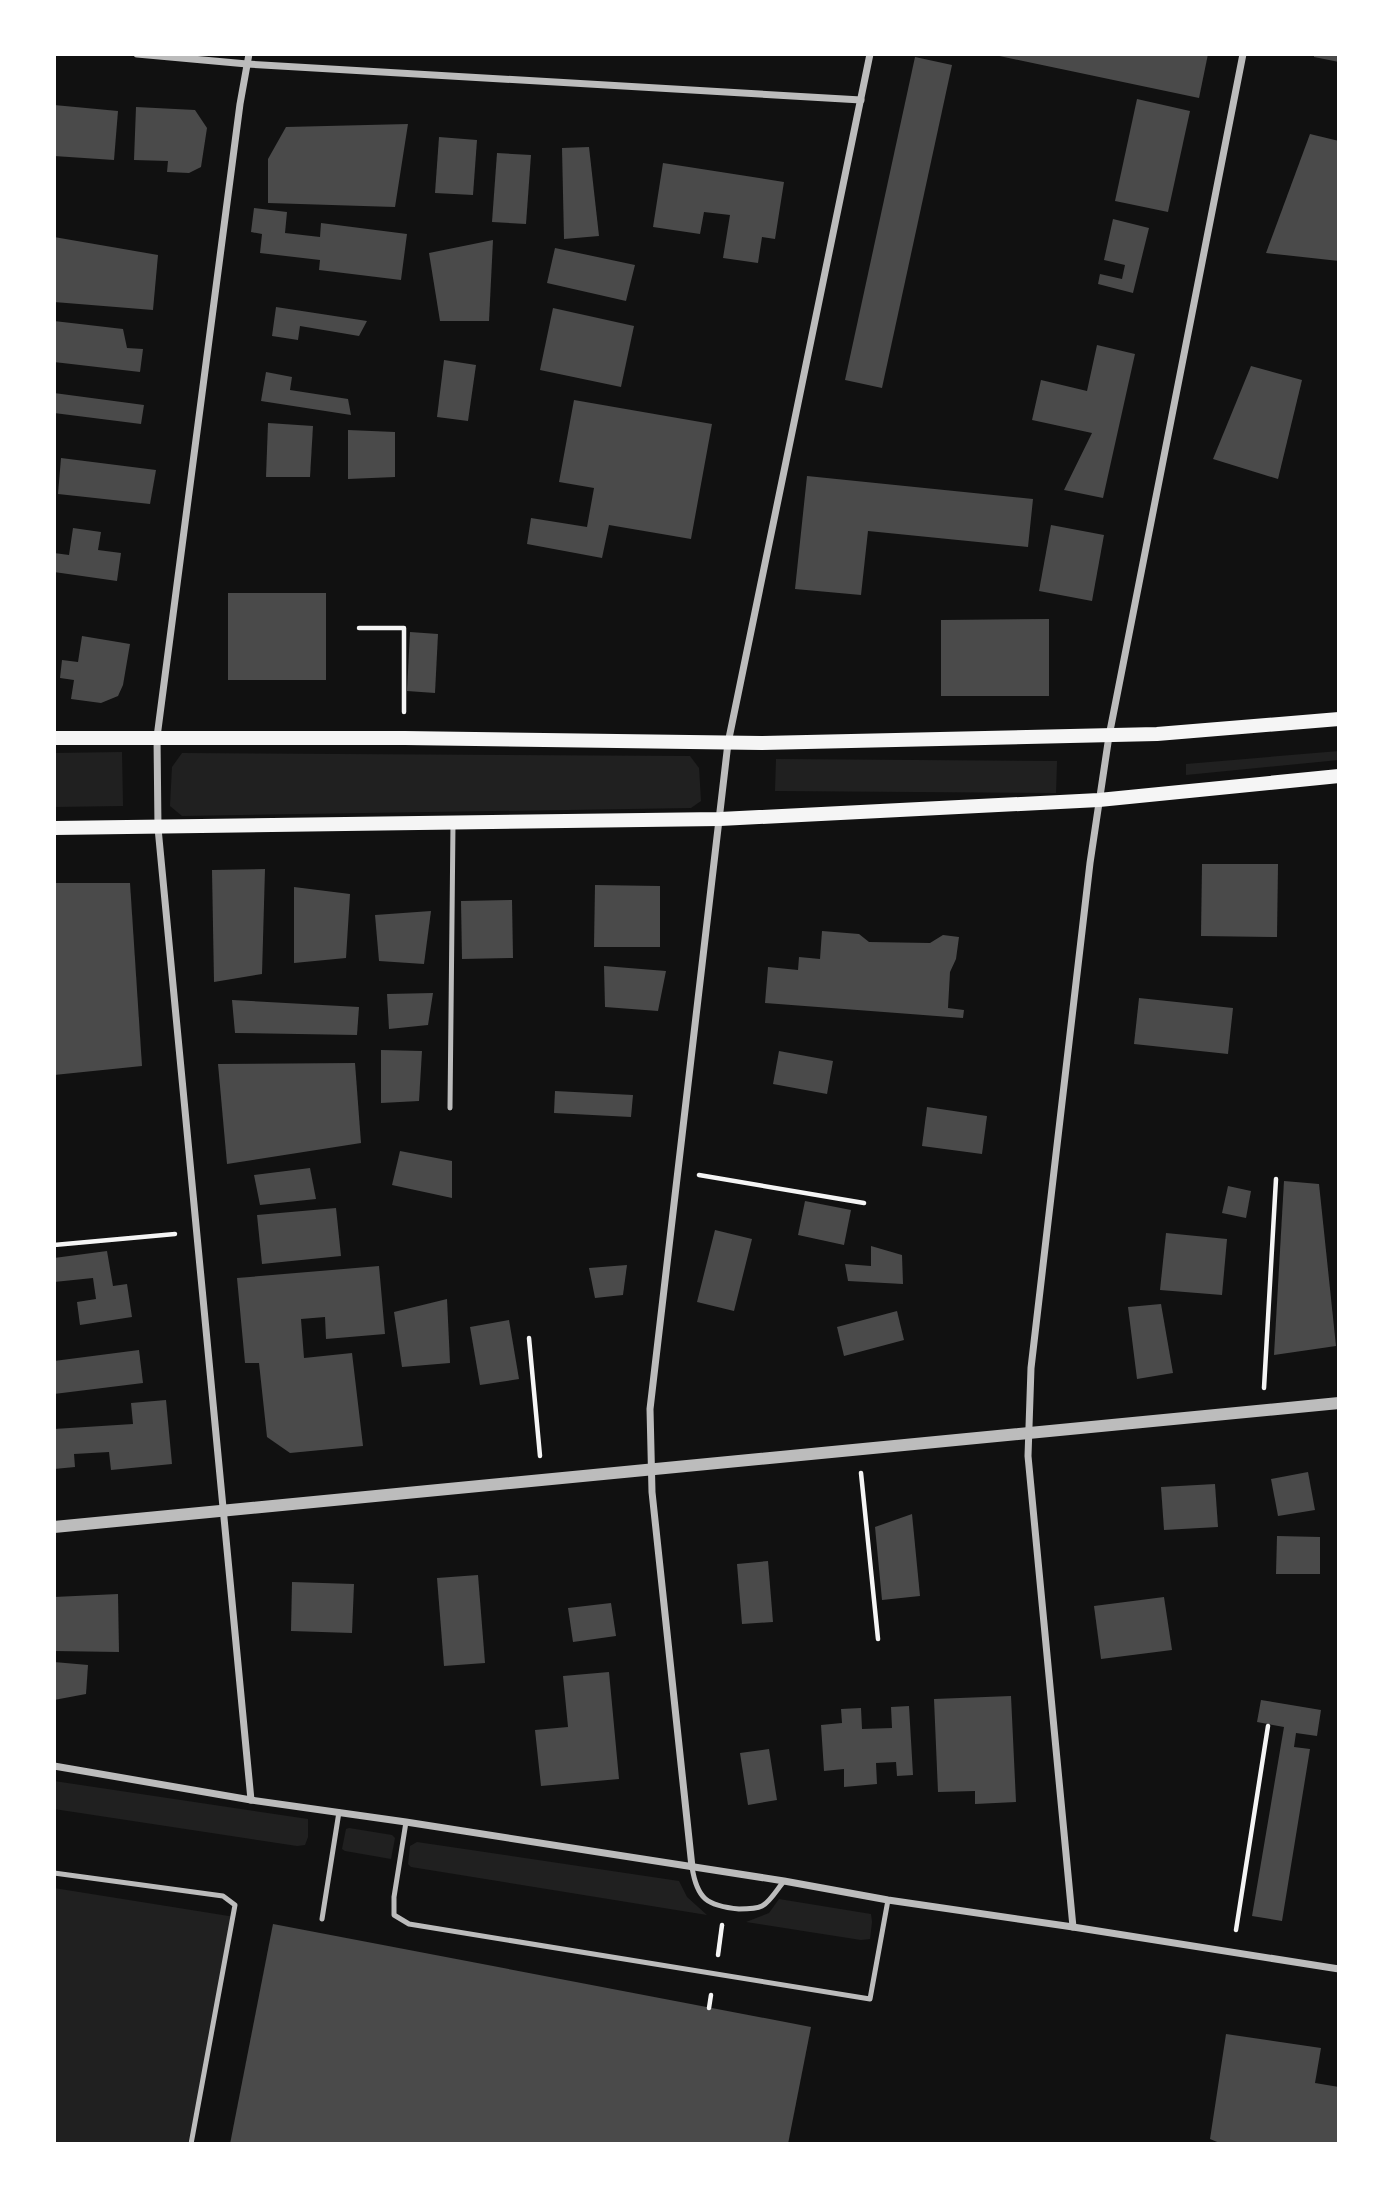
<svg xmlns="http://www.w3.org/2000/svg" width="1393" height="2198" viewBox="0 0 1393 2198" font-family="'Libre Baskerville',serif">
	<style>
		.green { fill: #202020 }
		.building { fill: #4a4a4a }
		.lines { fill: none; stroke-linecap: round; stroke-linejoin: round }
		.path { stroke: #f5f5f5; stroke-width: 4.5 }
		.service { stroke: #bcbcbc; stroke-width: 5 }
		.minor { stroke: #bcbcbc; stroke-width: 7 }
		.tertiary { stroke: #bcbcbc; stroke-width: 12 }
		.secondary { stroke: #f5f5f5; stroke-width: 14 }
	</style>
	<rect width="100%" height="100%" fill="#111"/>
	<!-- green -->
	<g class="green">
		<polygon points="1339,751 1339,760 1186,775 1186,764"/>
		<polygon points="122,752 123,806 54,807 54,753"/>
		<polygon points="182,753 690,756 699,768 701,801 691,808 182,816 170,806 172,767"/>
		<polygon points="776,759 1057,761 1056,793 775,791"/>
		<polygon points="54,1781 308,1819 308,1837 305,1845 297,1846 54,1809"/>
		<polygon points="349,1828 392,1835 395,1838 391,1859 345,1851 342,1849 346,1829"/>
		<polygon points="417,1842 679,1881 687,1897 707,1915 411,1867 408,1864 410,1846"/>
		<polygon points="54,1888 235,1917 188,2144 54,2144"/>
		<polygon points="779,1899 871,1914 872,1922 870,1939 861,1940 746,1922 769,1913"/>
	</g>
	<!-- building -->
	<g class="building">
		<polygon points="990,54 1208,54 1199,98"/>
		<polygon points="1314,54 1339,54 1339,62 1314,57"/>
		<polygon points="915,57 952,65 882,388 845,380"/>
		<polygon points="1137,99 1190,111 1168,212 1115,201"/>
		<polygon points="54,105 118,111 114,160 54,156"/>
		<polygon points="136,107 195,110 207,128 201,167 189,173 167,172 168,161 134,160"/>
		<polygon points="408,124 395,207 268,203 268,159 286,127"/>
		<polygon points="1310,134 1339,141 1339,261 1266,253"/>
		<polygon points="439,137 477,140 473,195 435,193"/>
		<polygon points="589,147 599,236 564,239 562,148"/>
		<polygon points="497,153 531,155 526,224 492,222"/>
		<polygon points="663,163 784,182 775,239 762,237 758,263 723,258 730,215 704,212 700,234 653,227"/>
		<polygon points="254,208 287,212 285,233 320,237 321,223 407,234 401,280 319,270 320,260 260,253 262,234 251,232"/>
		<polygon points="1113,219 1149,228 1133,293 1098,284 1100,274 1122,279 1125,265 1104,260"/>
		<polygon points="54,237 158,255 153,310 54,302"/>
		<polygon points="493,240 489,321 440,321 429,253"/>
		<polygon points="555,248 635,265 626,301 547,283"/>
		<polygon points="276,307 367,321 359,336 300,326 298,340 272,336"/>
		<polygon points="553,308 634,326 621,387 540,370"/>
		<polygon points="54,321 123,329 127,348 143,349 140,372 54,362"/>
		<polygon points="1097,345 1135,354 1103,498 1064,490 1092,433 1032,420 1041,380 1087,391"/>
		<polygon points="444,360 476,365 468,421 437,417"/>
		<polygon points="1251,366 1302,380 1278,479 1213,459"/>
		<polygon points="266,372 292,377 290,390 348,399 351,415 261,401"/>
		<polygon points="54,393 144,405 141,424 54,413"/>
		<polygon points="574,400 712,424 691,539 609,525 602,558 527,544 531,518 587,527 594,488 559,482"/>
		<polygon points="268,423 313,426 310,477 266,477"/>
		<polygon points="348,430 395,432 395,477 348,479"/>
		<polygon points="61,458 156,470 150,504 58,494"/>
		<polygon points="807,476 1033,499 1028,547 868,531 861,595 795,589"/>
		<polygon points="1051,525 1104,535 1092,601 1039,591"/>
		<polygon points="73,528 101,532 98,550 121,553 117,581 54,572 54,553 69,555"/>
		<rect x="228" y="593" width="98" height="87"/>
		<polygon points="1049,619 1049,696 941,696 941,620"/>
		<polygon points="410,632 438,634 435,693 407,691"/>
		<polygon points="82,636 130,644 123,685 118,696 101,703 71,699 74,680 60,678 62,660 78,662"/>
		<polygon points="1202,864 1278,864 1277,937 1201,936"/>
		<polygon points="265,869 262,974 214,982 212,870"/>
		<polygon points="54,883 130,883 142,1066 54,1075"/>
		<polygon points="595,885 660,886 660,947 594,947"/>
		<polygon points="294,887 350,894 346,958 294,963"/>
		<polygon points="512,900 513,958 462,959 461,901"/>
		<polygon points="431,911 424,964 379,961 375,915"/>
		<polygon points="822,931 859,934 869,942 930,943 943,935 959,937 956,959 950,972 948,1008 964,1010 963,1018 765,1003 768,967 798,970 799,957 820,959"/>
		<polygon points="604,966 666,971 658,1011 605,1007"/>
		<polygon points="433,993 428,1025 389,1029 387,994"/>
		<polygon points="1139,998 1233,1008 1228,1054 1134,1044"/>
		<polygon points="232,1000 359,1007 357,1035 235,1033"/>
		<polygon points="381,1050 422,1051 419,1101 381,1103"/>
		<polygon points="779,1051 833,1061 827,1094 773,1084"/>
		<polygon points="355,1063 361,1143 227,1164 218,1064"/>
		<polygon points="555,1091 633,1095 631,1117 554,1113"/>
		<polygon points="927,1107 987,1116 982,1154 922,1146"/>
		<polygon points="400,1151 452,1161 452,1198 392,1185"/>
		<polygon points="310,1168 316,1199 260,1205 254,1175"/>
		<polygon points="1284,1181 1319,1184 1336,1346 1274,1355"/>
		<polygon points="1228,1186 1251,1191 1246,1218 1222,1213"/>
		<polygon points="805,1201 851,1210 844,1245 798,1235"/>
		<polygon points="336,1208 341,1256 262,1264 257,1215"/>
		<polygon points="715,1230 752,1239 734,1311 697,1302"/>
		<polygon points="1166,1233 1227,1239 1222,1295 1160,1290"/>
		<polygon points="871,1246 902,1255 903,1284 848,1281 845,1264 871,1266"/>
		<polygon points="107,1251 113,1286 127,1284 132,1317 80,1325 77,1302 96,1299 93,1278 54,1282 54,1258"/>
		<polygon points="627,1265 623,1295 595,1298 589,1268"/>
		<polygon points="379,1266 385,1334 326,1339 325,1317 301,1319 304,1358 352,1353 363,1446 290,1453 267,1437 259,1363 245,1363 237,1278"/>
		<polygon points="447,1299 450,1363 402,1367 394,1312"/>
		<polygon points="1161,1304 1173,1373 1137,1379 1128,1307"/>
		<polygon points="897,1311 904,1340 844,1356 837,1327"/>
		<polygon points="509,1320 519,1379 480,1385 470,1327"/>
		<polygon points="139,1350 143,1383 54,1394 54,1361"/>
		<polygon points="166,1400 172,1464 111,1470 109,1452 74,1454 75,1467 54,1469 54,1429 133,1424 131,1403"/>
		<polygon points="1308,1472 1315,1510 1278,1516 1271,1479"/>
		<polygon points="1215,1484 1218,1527 1164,1530 1161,1487"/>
		<polygon points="912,1514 920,1596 882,1600 875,1527"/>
		<polygon points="1277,1536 1320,1537 1320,1574 1276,1574"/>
		<polygon points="768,1561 773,1622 742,1624 737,1564"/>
		<polygon points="478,1575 485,1663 444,1666 437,1578"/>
		<polygon points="292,1582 354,1584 352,1633 291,1631"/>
		<polygon points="118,1594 119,1652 54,1651 54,1597"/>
		<polygon points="1164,1597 1172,1650 1101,1659 1094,1606"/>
		<polygon points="611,1603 616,1636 573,1642 568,1608"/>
		<polygon points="54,1662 88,1665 86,1694 54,1700"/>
		<polygon points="609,1672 619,1779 541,1786 535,1730 568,1727 563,1676"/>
		<polygon points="1011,1696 1016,1802 975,1804 975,1791 938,1792 934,1699"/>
		<polygon points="1261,1700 1321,1710 1317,1736 1296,1733 1294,1747 1310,1749 1282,1921 1252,1916 1284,1727 1257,1722"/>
		<polygon points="909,1706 913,1775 897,1776 896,1762 876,1763 877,1784 844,1787 844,1769 824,1771 821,1725 842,1723 841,1709 861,1708 862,1729 892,1728 891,1707"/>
		<polygon points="769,1749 777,1800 748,1805 740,1753"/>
		<polygon points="273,1924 811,2027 788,2144 230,2144"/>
		<polygon points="1226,2034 1321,2048 1315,2083 1339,2087 1339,2144 1222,2144 1210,2139"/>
	</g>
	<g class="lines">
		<!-- path -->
		<g class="path">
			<polyline points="359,628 404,628 404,712"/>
			<polyline points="699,1175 864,1203"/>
			<polyline points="54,1245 175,1234"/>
			<polyline points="529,1338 540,1456"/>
			<polyline points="1264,1388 1276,1179"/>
			<polyline points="861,1473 878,1639"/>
			<polyline points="1236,1930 1268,1726"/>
			<polyline points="718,1955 722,1925"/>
			<polyline points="709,2008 711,1995"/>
		</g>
		<!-- service -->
		<g class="service">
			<polyline points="450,1108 453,824"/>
			<polyline points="406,1822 394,1897 394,1915 409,1924 870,1999 888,1900"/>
			<path d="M692 1867C697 1899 707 1906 739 1909 745 1909 756 1909 762 1906 770 1902 778 1888 784 1881"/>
			<polyline points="54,1873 223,1896 235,1905 191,2144"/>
			<polyline points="322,1919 339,1812"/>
		</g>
		<!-- minor -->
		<g class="minor">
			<polyline points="137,54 247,64 861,100"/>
			<polyline points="249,54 240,104 157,737 158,828 251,1800"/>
			<polyline points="54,1766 251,1800 406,1822 784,1881 888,1900 1073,1927 1339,1969"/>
			<polyline points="692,1867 652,1492 650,1409 728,743 870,54"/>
			<polyline points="1073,1927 1028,1456 1031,1368 1090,863 1109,736 1243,54"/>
		</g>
		<!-- tertiary -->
		<polyline class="tertiary" points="54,1527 1339,1403"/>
		<!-- secondary -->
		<g class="secondary">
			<polyline points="54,738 405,738 762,743 1157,734 1339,719"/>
			<polyline points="54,828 720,819 1099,800 1339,776"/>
		</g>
	</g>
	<!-- border -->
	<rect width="1393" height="2198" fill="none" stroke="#ffffff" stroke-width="112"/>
</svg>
